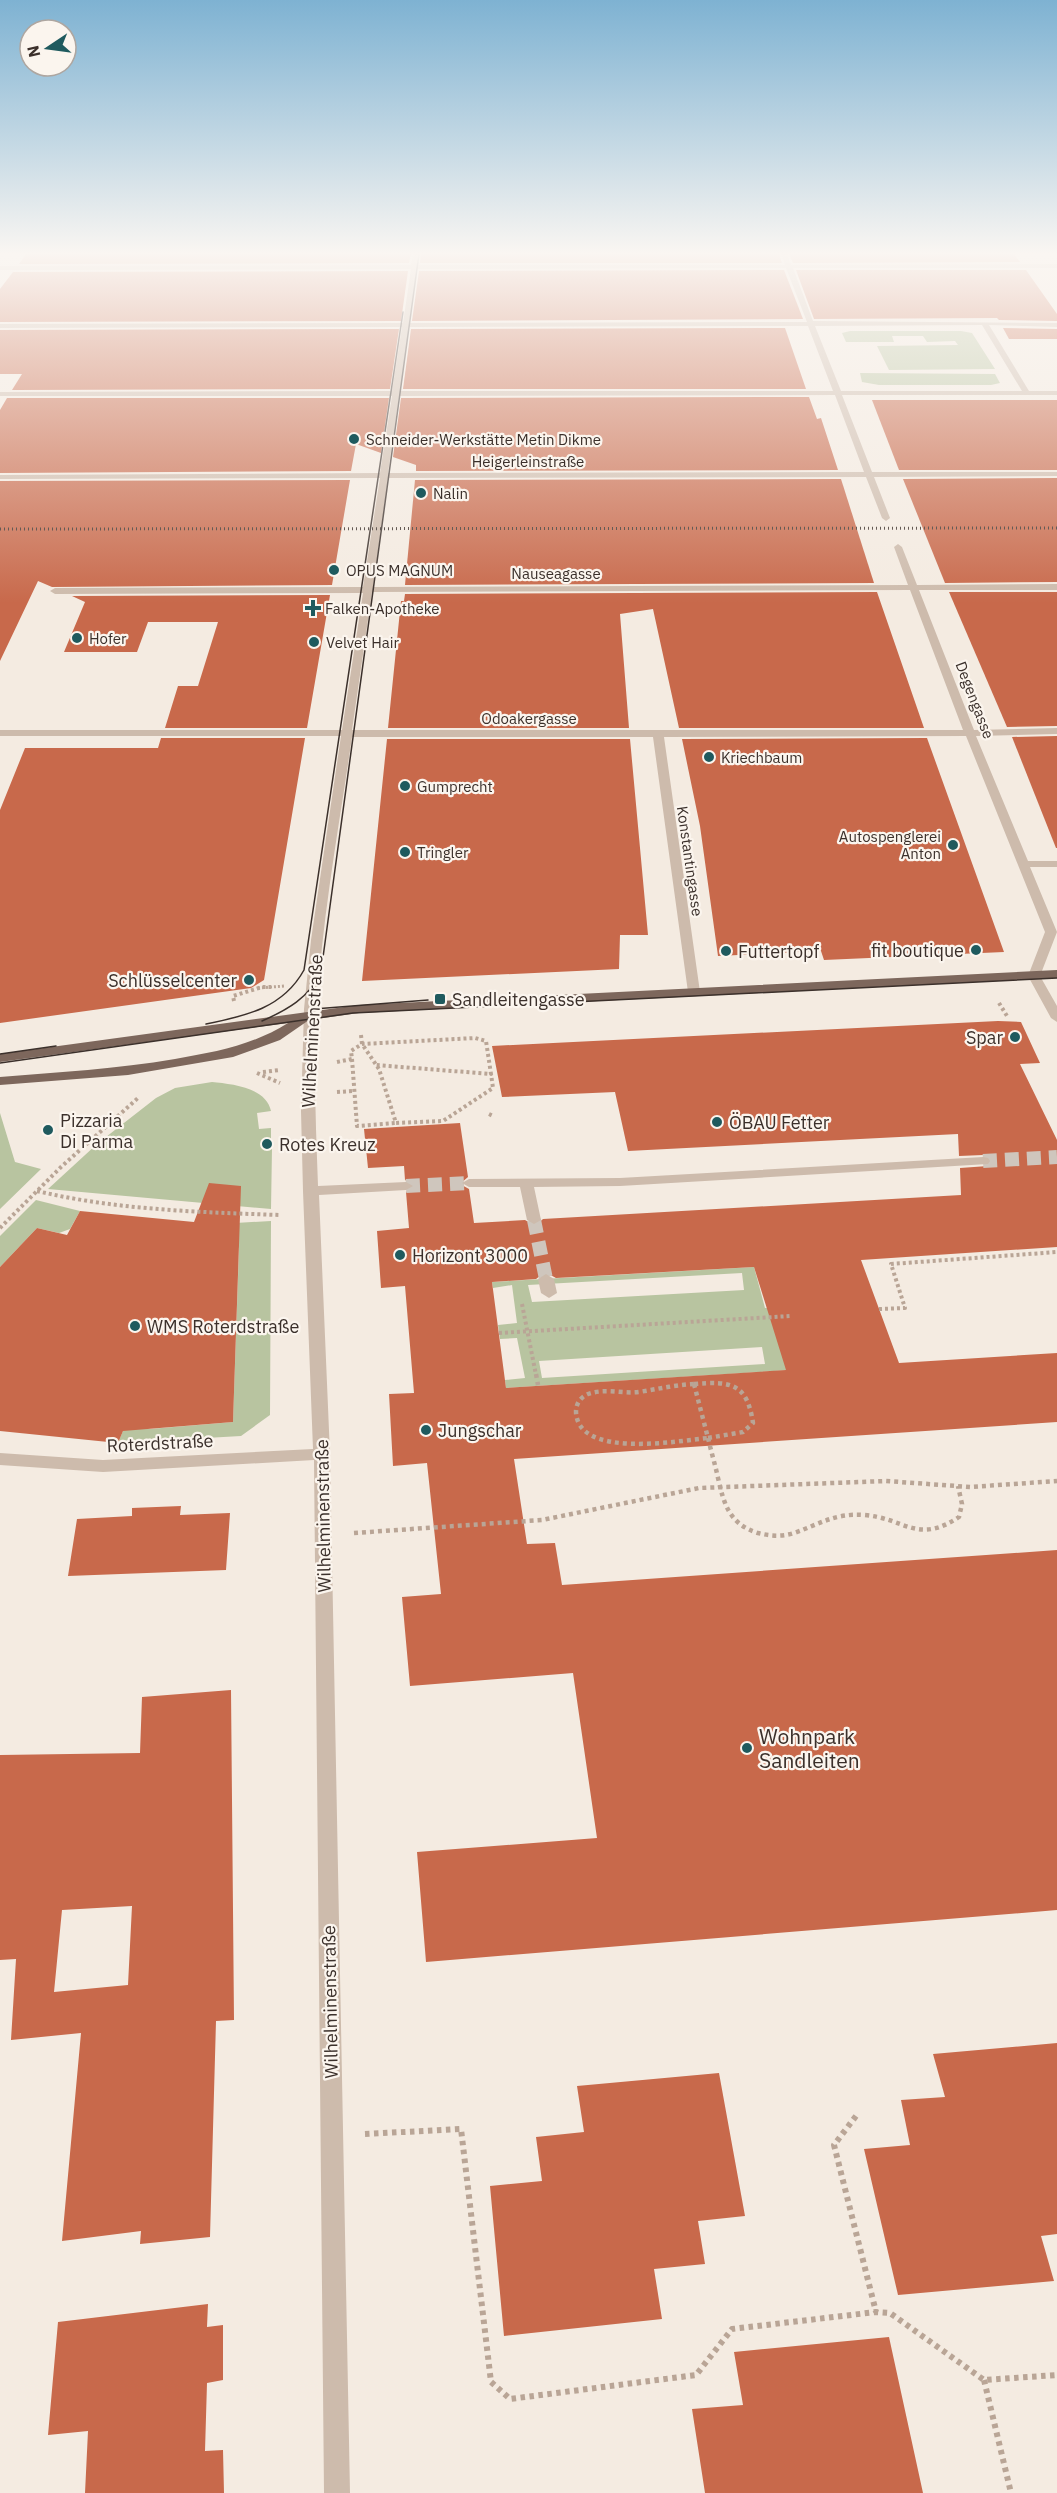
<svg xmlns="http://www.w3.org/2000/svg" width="1057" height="2493" viewBox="0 0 1057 2493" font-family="'IBM Plex Sans',sans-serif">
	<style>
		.green { fill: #b8c4a0; fill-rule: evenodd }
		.building { fill: #c8694b; fill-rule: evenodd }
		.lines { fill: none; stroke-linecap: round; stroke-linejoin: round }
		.minor-tunnel { stroke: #cfc6bd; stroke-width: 14; stroke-dasharray: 14 8; stroke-linecap: butt }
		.path-far3 { stroke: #b9a596; stroke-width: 3; stroke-dasharray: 2 2; stroke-linecap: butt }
		.path-far2 { stroke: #b9a596; stroke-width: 4; stroke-dasharray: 3 3; stroke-linecap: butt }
		.path-far1 { stroke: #b9a596; stroke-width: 4.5; stroke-dasharray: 4 4; stroke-linecap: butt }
		.path { stroke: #b9a596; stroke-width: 6; stroke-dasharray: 4.5 4.5; stroke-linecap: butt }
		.minor { fill: #cdbbac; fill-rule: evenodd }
		.major { fill: #7d675c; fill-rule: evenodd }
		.tram { stroke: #3b302b; stroke-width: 1.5 }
		.rail { stroke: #3b302b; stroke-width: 3; stroke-dasharray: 1 3; stroke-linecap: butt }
		.poi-dot { fill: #1f5a5e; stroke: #fbf5ee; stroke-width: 2 }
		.labels { text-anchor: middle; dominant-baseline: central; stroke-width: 4.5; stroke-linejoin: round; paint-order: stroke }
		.far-poi-label { font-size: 15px; fill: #3b302b; stroke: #fbf5ee; text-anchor: start }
		.far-street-label { font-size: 15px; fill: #3b302b; stroke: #fbf5ee }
		.poi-label { font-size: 18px; fill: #3b302b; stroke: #fbf5ee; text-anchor: start }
		.street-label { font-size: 18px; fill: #3b302b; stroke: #fbf5ee }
		.near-poi-label { font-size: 21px; fill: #3b302b; stroke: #fbf5ee; text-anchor: start }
	</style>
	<rect width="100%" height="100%" fill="#f4ebe1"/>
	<!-- green -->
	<g class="green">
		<polygon points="850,331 961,331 972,333 995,369 889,370 877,346 958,345 955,341 927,342 923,336 892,336 894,342 846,342 842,333"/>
		<polygon points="860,373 995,374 1000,383 991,385 879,385 862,382"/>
		<path d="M212 1082C231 1084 266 1087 271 1111L257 1113 259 1129 271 1128V1139L263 1140 264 1148H272L271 1209 48 1189 97 1144 156 1098 175 1088Z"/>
		<polygon points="0,1113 15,1162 41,1169 0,1209"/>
		<polygon points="36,1200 80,1211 70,1229 59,1233 37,1228 0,1267 0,1236"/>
		<polygon points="271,1221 270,1415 241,1436 118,1443 125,1426 150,1429 233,1422 239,1248 219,1224"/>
		<path d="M754 1267 765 1308 788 1307 806 1369 506 1388 505 1380 525 1378 517 1338 500 1339 498 1325 517 1323 512 1285 493 1288 492 1282ZM742 1273 744 1290 532 1302 528 1285ZM762 1347 765 1364 542 1378 539 1361Z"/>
	</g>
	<!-- building -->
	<g class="building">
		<polygon points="26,254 411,254 409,263 19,264"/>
		<polygon points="421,254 779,254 782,263 420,263"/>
		<polygon points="789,254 1014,254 1020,262 793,263"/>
		<polygon points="784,270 803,319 412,321 419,271"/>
		<polygon points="796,270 1026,270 1057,314 1057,321 999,320 997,318 814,319"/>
		<polygon points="408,271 401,321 0,322 0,289 13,272"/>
		<polygon points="785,328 806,389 403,389 411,329"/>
		<polygon points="1003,328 1057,329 1057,339 1009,339"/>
		<polygon points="399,329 390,389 12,390 22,374 0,374 0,330"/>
		<polygon points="809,397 817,419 821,418 838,470 416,471 416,465 393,457 401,398"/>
		<polygon points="7,398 389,398 381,453 356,444 351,471 0,473 0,410"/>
		<polygon points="872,400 1057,400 1057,470 899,470"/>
		<polygon points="1057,478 1057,582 945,583 903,479"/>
		<polygon points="841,479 874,583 405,585 415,480"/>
		<polygon points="350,480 332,585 52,587 38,581 0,661 0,481"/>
		<polygon points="877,592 924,728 679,728 653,609 620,614 629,728 388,728 401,601 404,601 405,594"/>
		<polygon points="949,592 1057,592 1057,726 1007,727"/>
		<polygon points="330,595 307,728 165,728 178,686 198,686 218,622 148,622 137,652 64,652 85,602 72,596"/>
		<polygon points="1057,736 1057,848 1056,848 1012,737"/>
		<polygon points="161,738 305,738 264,980 251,988 0,1023 0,810 25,748 158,748"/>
		<polygon points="927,738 1004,952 824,960 821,951 718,956 700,826 682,739"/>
		<polygon points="387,739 630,739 648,935 620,935 619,969 362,981"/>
		<path d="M998 1021 1021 1022 1040 1063 1020 1064 1057 1140V1247L861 1260 899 1363 1057 1353V1422L514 1459 527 1544 555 1543 562 1585 1057 1550V1910L426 1962 417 1852 597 1838 573 1673 410 1686 402 1597 441 1594 427 1463 393 1466 389 1394 414 1393 405 1286 381 1288 377 1231 409 1228 406 1192 415 1185 405 1180 404 1166 368 1168 364 1129 460 1123 468 1177 460 1184 469 1189 474 1223 525 1220 535 1226 543 1219 961 1195 960 1168 988 1166 992 1160 983 1155 959 1156 958 1134 628 1151 615 1092 502 1097 492 1046ZM754 1267 786 1370 506 1388 492 1282 536 1279 545 1272 556 1278Z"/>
		<polygon points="209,1183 241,1186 233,1422 123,1431 118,1443 0,1431 0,1267 37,1228 67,1235 80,1211 194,1222"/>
		<polygon points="181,1506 180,1515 230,1513 226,1570 68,1576 77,1519 132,1516 132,1508"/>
		<path d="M231 1690 234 2020 216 2021 210 2237 140 2244 141 2231 62 2241 81 2033 11 2040 16 1959 0 1960V1755L140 1753 142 1697ZM132 1906 128 1985 54 1992 62 1910Z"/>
		<polygon points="1057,2043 1057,2234 1041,2236 1054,2281 898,2295 864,2149 910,2145 901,2100 945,2097 933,2054"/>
		<polygon points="719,2073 745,2216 698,2221 705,2264 654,2269 662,2319 504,2336 490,2186 542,2181 536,2137 584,2132 577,2086"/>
		<polygon points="208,2304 207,2327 223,2325 223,2380 207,2383 205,2451 223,2450 224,2493 85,2493 88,2431 48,2435 58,2322"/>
		<polygon points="889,2337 923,2493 705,2493 692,2409 743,2405 734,2352"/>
	</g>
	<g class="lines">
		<!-- minor-tunnel -->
		<g class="minor-tunnel">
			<polyline points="983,1161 1057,1157"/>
			<polyline points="406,1186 469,1183"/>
			<polyline points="534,1220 546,1279"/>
		</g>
		<!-- path-far3 -->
		<polyline class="path-far3" points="258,988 285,986"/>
		<!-- path-far2 -->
		<g class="path-far2">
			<polyline points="234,1001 233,996 262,987 271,987"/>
			<polyline points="999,1003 1007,1016"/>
			<polyline points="361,1035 362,1044 379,1069 396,1123 443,1121 493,1088 491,1074"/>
			<polyline points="352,1059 357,1126 396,1123"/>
			<polyline points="337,1062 352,1059 351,1051 362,1044 475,1038 486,1041 491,1074 376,1065"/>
			<polyline points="263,1072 280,1070"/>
			<polyline points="257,1073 280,1083"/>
			<polyline points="337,1092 354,1091"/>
			<polyline points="489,1114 493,1116"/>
			<path d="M37 1191C117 1210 197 1212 279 1215"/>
			<polyline points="0,1228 61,1167 139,1097"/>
			<polyline points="522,1304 536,1375"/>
			<polyline points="879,1309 905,1308 891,1264 1057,1252"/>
			<polyline points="499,1333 791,1316"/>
		</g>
		<!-- path-far1 -->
		<g class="path-far1">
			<polyline points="536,1374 538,1385"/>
			<polyline points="694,1384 708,1438"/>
			<path d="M694 1384C675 1385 658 1389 639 1392 622 1394 605 1388 588 1394 581 1397 576 1403 576 1412 578 1459 677 1441 708 1438"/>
			<path d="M694 1384C731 1381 747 1383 753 1423L743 1432 708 1438"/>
			<path d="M708 1438C711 1451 715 1464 718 1478 724 1504 729 1524 758 1533 770 1536 782 1537 794 1533 820 1524 834 1513 864 1515 905 1518 917 1545 959 1517L962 1504 958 1486"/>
			<polyline points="354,1533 542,1520 699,1488 886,1481 970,1487 1057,1481"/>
		</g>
		<!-- path -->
		<g class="path">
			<polyline points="856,2116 834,2145 876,2312"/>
			<polyline points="365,2134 461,2129 491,2382 510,2399 696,2375 732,2329 876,2312 890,2313 984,2380 1057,2375"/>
			<polyline points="984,2380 1011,2493"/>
		</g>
		<!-- minor -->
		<g class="minor">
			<path d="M413 254H419L418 265H785L781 254H787L791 265 1057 264V268H793L813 321 1057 323V327L989 325 1029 391H1057V395H842L872 472H1057V476L874 477 890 518 886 521 882 518 866 477 388 478 373 587 908 585 894 547 898 544 902 547 917 585 1057 584V590H919L974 730 1057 728V734L976 736 1028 861H1057V867H1030L1057 932 1040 976 1057 1006V1022L1051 1018 1028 976 1045 932 966 736 664 737 700 992 694 996 688 992 653 737H352C339 827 322 917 317 1008 313 1067 316 1127 318 1186L406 1182 413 1186 406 1190 319 1195 330 1454 350 2493H324L314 1460 103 1472 0 1465V1453L103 1460 313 1449 303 1191 301 1111 304 1009 311 940 341 736H0V730H342L363 593 55 594 50 591 55 588 363 587 380 478 0 479V475L380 473 392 396H0V392L392 391 402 327 0 328V324L403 323 411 269 0 270V266L411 265ZM786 268 807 322 409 323 417 269ZM982 325 1022 391H841L815 326ZM808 326 833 391H400L409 327ZM835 395 864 472 388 473 399 396ZM910 590 963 730H352L372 592Z"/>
			<polygon points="983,1157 988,1158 990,1161 988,1164 620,1186 534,1187 541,1220 534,1224 527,1220 520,1187 469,1187 462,1183 469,1179 620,1178"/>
			<polygon points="546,1274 554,1279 557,1293 549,1298 541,1293 538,1279"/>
		</g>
		<!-- major -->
		<path class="major" d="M1057 970V978L359 1013 309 1020 280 1040 233 1057 128 1075 0 1085V1077C59 1072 117 1069 175 1059 216 1052 253 1045 288 1023L0 1062V1054L359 1005Z"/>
		<!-- tram -->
		<g class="tram">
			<polyline points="314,1009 428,1000"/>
			<path d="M262 1021C287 1010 309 998 321 972L419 254"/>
			<path d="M206 1024C246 1016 283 1008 304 970L403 312"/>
			<polyline points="0,1054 56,1046"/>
			<polyline points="0,1063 353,1013 1057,978"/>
		</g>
		<!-- rail -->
		<polyline class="rail" points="0,529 1057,528"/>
	</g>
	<!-- sky -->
	<linearGradient id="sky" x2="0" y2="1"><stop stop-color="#7eb2d2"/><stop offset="0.42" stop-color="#faf6f2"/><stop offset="1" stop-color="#faf6f2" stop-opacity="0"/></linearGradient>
	<rect width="1057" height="603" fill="url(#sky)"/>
	<!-- markers -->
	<g class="poi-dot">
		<circle cx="354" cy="439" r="6"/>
		<circle cx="421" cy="493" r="6"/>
		<circle cx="334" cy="570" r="6"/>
		<path d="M310 599h6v6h6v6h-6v6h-6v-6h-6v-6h6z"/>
		<circle cx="77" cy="638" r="6"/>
		<circle cx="314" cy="642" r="6"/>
		<circle cx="709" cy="757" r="6"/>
		<circle cx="405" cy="786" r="6"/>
		<circle cx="953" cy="845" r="6"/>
		<circle cx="405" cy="852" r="6"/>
		<circle cx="976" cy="950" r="6"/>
		<circle cx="726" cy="951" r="6"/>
		<circle cx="249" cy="980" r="6"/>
		<rect x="434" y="993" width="12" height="12" rx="3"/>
		<circle cx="1015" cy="1037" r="6"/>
		<circle cx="717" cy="1122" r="6"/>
		<circle cx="48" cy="1130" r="6"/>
		<circle cx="267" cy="1144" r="6"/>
		<circle cx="400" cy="1255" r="6"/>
		<circle cx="135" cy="1326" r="6"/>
		<circle cx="426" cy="1430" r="6"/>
		<circle cx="747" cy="1748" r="6"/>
	</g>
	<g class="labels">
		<!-- far-poi labels -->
		<g class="far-poi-label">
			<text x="366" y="439">Schneider-Werkstätte Metin Dikme</text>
			<text x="433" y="493">Nalin</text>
			<text x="346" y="570">OPUS MAGNUM</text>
			<text x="325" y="608">Falken-Apotheke</text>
			<text x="89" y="638">Hofer</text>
			<text x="326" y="642">Velvet Hair</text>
			<text x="721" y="757">Kriechbaum</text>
			<text x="417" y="786">Gumprecht</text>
			<text x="941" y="836" text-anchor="end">Autospenglerei<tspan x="941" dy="17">Anton</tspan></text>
			<text x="417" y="852">Tringler</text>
		</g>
		<!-- far-street labels -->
		<g class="far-street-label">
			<text x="528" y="461">Heigerleinstraße</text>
			<text x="556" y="573">Nauseagasse</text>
			<text transform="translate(975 700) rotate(69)">Degengasse</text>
			<text x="529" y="718">Odoakergasse</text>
			<text transform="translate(690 861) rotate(82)">Konstantingasse</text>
		</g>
		<!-- poi labels -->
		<g class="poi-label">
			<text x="964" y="950" text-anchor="end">fit boutique</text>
			<text x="738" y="951">Futtertopf</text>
			<text x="237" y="980" text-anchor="end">Schlüsselcenter</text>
			<text x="452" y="999">Sandleitengasse</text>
			<text x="1003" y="1037" text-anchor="end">Spar</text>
			<text x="60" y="1120">Pizzaria<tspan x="60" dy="21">Di Parma</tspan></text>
			<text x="729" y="1122">ÖBAU Fetter</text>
			<text x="279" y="1144">Rotes Kreuz</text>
			<text x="412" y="1255">Horizont 3000</text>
			<text x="147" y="1326">WMS Roterdstraße</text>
			<text x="438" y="1430">Jungschar</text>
		</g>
		<!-- street labels -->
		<g class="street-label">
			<text transform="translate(312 1031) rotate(-87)">Wilhelminenstraße</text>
			<text transform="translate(160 1443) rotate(-3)">Roterdstraße</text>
			<text transform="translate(323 1516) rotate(-91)">Wilhelminenstraße</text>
			<text transform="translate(330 2002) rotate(-91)">Wilhelminenstraße</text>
		</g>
		<!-- near-poi labels -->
		<g class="near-poi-label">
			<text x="759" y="1736">Wohnpark<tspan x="759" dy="24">Sandleiten</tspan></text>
		</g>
	</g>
	<!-- north arrow -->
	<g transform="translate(48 48) rotate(257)"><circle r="28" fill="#fbf5ee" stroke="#aea6a0" stroke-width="1.5"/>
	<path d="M0-4.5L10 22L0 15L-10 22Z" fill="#1f5a5e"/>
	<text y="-9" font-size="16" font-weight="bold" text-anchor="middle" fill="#3b302b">N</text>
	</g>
</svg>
